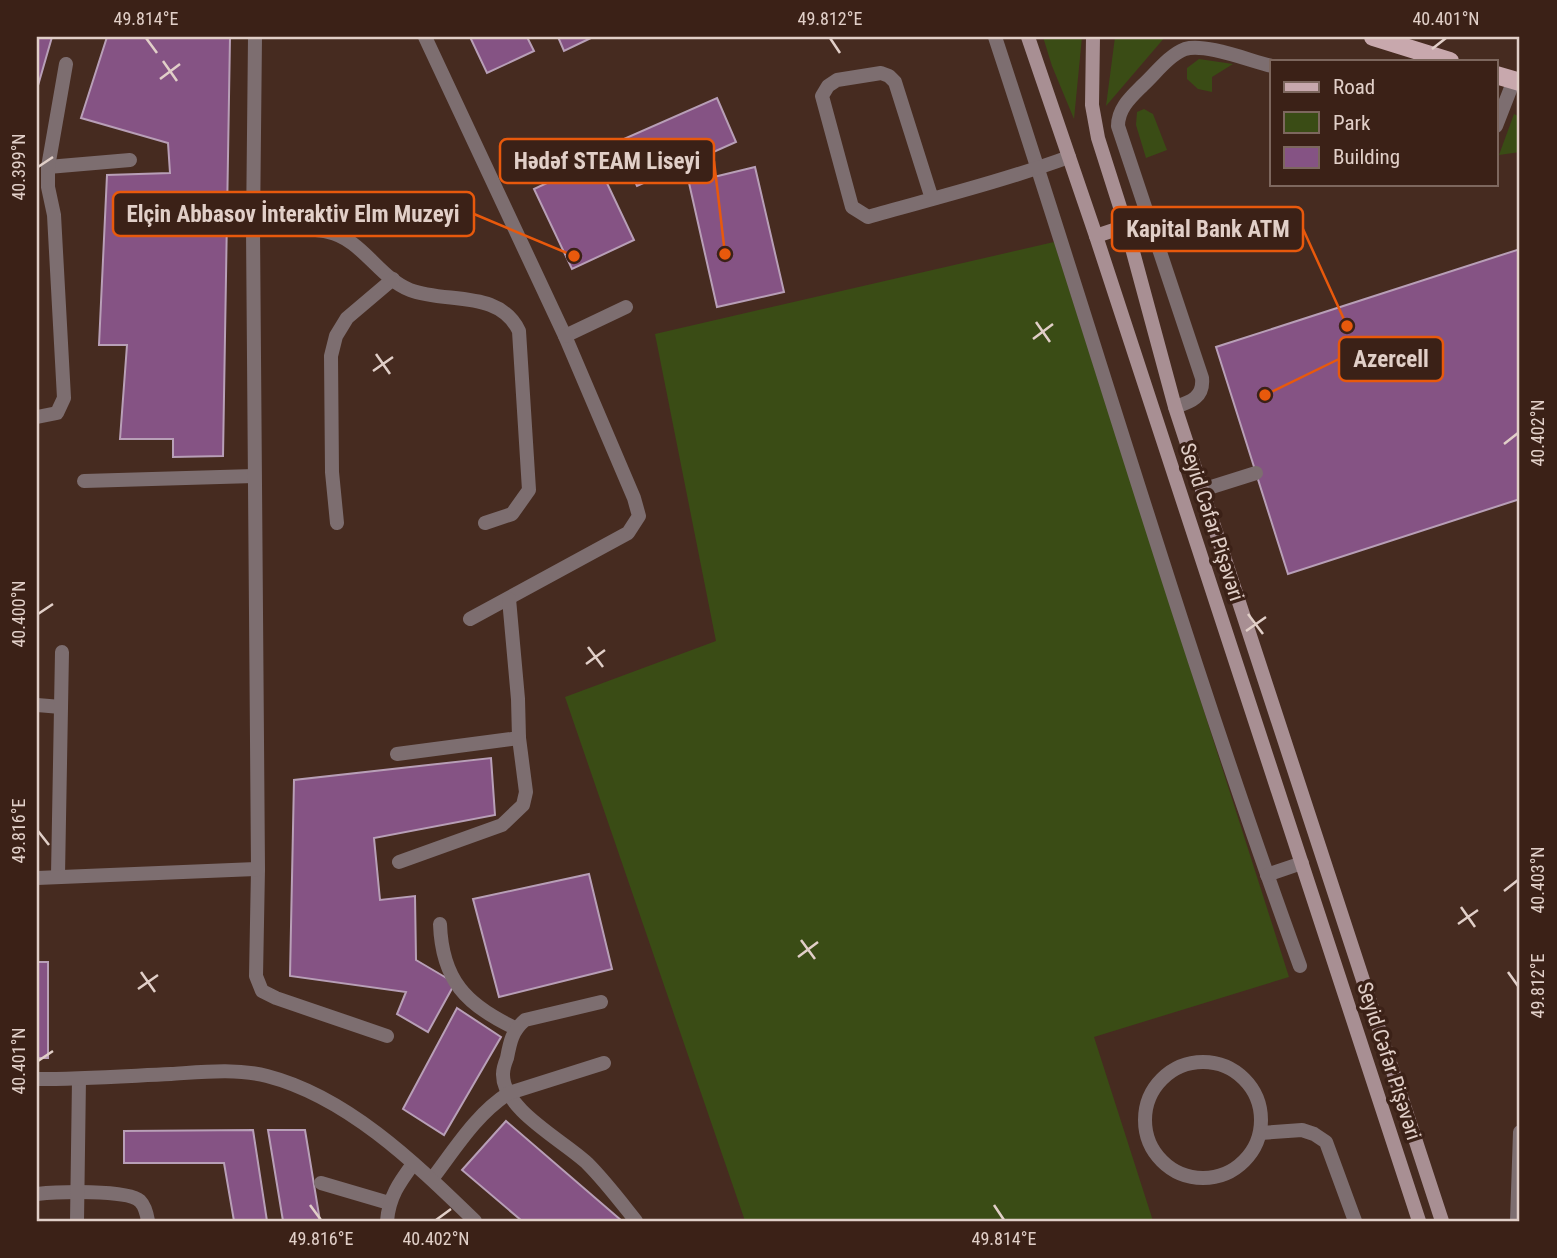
<svg xmlns="http://www.w3.org/2000/svg" width="1557" height="1258" viewBox="0 0 1557 1258" font-family="'Roboto Condensed',sans-serif">
	<style>
		.green { fill: #3a4c15 }
		.building { fill: #855384; stroke: #b89fb7; stroke-width: 2 }
		.lines { fill: none; stroke-linecap: round; stroke-linejoin: round }
		.lane { stroke: #7d6e70; stroke-width: 14 }
		.street { stroke: #7d6e70; stroke-width: 14 }
		.secondary { stroke: #a88f93; stroke-width: 14 }
		.primary { stroke: #c8a8ad; stroke-width: 18 }
		.ticks { fill: none; stroke: #e1cfc8; stroke-width: 2.5 }
		.labels { text-anchor: middle; dominant-baseline: central; stroke-width: 7; stroke-linejoin: round; paint-order: stroke }
		.street-label { font-size: 21px; fill: #e1cfc8; stroke: #3b2117 }
		.leader { fill: none; stroke: #e8590c; stroke-width: 2.5 }
		.callout-dot { fill: #e8590c; stroke: #3b2117; stroke-width: 2.5 }
		.callout { fill: #3b2117; stroke: #e8590c; stroke-width: 2.5 }
		.callout-label { font-size: 23px; text-anchor: middle; font-weight: bold; fill: #e1cfc8 }
		.neatline { fill: none; stroke: #e1cfc8; stroke-width: 2.5 }
		.ticks-label { font-size: 18px; text-anchor: middle; fill: #e1cfc8 }
	</style>
	<rect width="100%" height="100%" fill="#462b20"/>
	<!-- green -->
	<g class="green">
		<polygon points="1043,37 1082,37 1074,119 1052,66"/>
		<polygon points="1115,37 1165,37 1106,106"/>
		<polygon points="1199,59 1233,64 1212,77 1212,92 1198,89 1187,79 1187,68"/>
		<polygon points="1144,109 1153,114 1167,150 1146,158 1136,125 1137,112"/>
		<polygon points="1514,114 1520,117 1520,152 1499,155"/>
		<polygon points="1054,242 1289,977 1094,1037 1153,1221 745,1221 565,697 716,641 655,334"/>
	</g>
	<!-- building -->
	<g class="building">
		<polygon points="37,37 52,37 37,89"/>
		<polygon points="107,37 230,37 223,456 173,457 173,439 120,439 127,345 99,345 107,175 170,173 168,143 81,118"/>
		<polygon points="470,37 527,37 534,51 487,73"/>
		<polygon points="558,37 593,37 564,51"/>
		<polygon points="717,98 736,142 637,186 617,142"/>
		<polygon points="596,160 634,240 572,269 534,189"/>
		<polygon points="755,167 784,292 717,307 689,183"/>
		<polygon points="1520,249 1520,499 1288,574 1216,347"/>
		<polygon points="491,758 495,815 374,838 380,900 415,896 416,960 455,983 428,1032 397,1014 406,992 290,976 294,780"/>
		<polygon points="589,874 612,969 499,997 473,899"/>
		<rect x="37" y="962" width="11" height="96"/>
		<polygon points="457,1008 501,1037 444,1135 403,1109"/>
		<polygon points="506,1121 622,1221 522,1221 462,1170"/>
		<polygon points="253,1130 267,1221 234,1221 224,1163 124,1163 124,1131"/>
		<polygon points="268,1130 305,1130 320,1221 283,1221"/>
	</g>
	<g class="lines">
		<!-- lane -->
		<g class="lane">
			<polyline points="425,37 565,336 634,498 639,516 628,533 470,619"/>
			<path d="M995 37C1097 346 1188 660 1300 966"/>
			<polyline points="1496,126 1514,80"/>
			<polyline points="48,167 130,160"/>
			<path d="M932 199 895 82 889 76 881 73 837 80 828 86 822 96 852 207 868 217C935 198 1003 181 1069 157"/>
			<path d="M253 229C276 230 306 227 328 232 362 239 379 278 410 290 447 304 499 289 519 331L529 490 512 514 485 523"/>
			<polyline points="565,336 626,307"/>
			<path d="M1175 407C1191 402 1204 397 1202 378L1118 126C1118 108 1131 97 1143 85 1155 74 1169 55 1185 49 1206 43 1250 61 1272 66"/>
			<polyline points="37,417 57,413 64,398 54,215 48,187 48,167 66,64"/>
			<polyline points="84,481 254,476"/>
			<polyline points="1202,490 1256,473"/>
			<polyline points="337,523 332,472 331,356 336,336 347,318 393,279"/>
			<polyline points="37,705 61,707"/>
			<polyline points="397,754 519,738"/>
			<polyline points="399,862 502,825 523,805 526,792 519,738 518,699 509,599"/>
			<polyline points="258,869 256,976 262,991 276,998 387,1036"/>
			<polyline points="58,875 62,652"/>
			<polyline points="1267,875 1302,863"/>
			<polyline points="37,878 258,869 253,229 255,37"/>
			<path d="M440 924C442 980 466 1005 515 1028"/>
			<path d="M601 1002 525 1020C512 1031 510 1042 507 1058 505 1063 503 1069 503 1074 502 1109 564 1141 587 1163 605 1181 620 1201 636 1221"/>
			<circle cx="1203" cy="1120" r="58"/>
			<polyline points="1260,1133 1302,1130 1314,1134 1326,1142 1355,1221"/>
			<path d="M432 1179C455 1149 476 1114 509 1093L604 1063"/>
			<polyline points="321,1183 389,1203"/>
			<path d="M37 1194C56 1192 127 1189 140 1201 145 1206 147 1215 148 1221"/>
			<polyline points="77,1221 79,1079"/>
			<path d="M387 1221C389 1197 399 1183 413 1164"/>
			<polyline points="1517,1221 1520,1132"/>
		</g>
		<!-- street -->
		<path class="street" d="M37 1079C81 1079 126 1076 171 1074 202 1072 236 1068 267 1076 348 1097 416 1164 475 1221"/>
		<!-- secondary -->
		<g class="secondary">
			<polyline points="1028,37 1096,236 1419,1221"/>
			<polyline points="1093,37 1092,105 1098,138 1126,226 1175,407 1442,1221"/>
			<polyline points="1096,236 1126,226"/>
		</g>
		<!-- primary -->
		<g class="primary">
			<polyline points="1373,37 1450,61"/>
			<polyline points="1496,75 1520,82"/>
		</g>
	</g>
	<!-- ticks -->
	<path class="ticks" d="M146 38 157 53M830 38 840 53M1432 49 1446 38M163 61 177 81M160 79 180 64M38 167 53 157M1036 322 1050 342M1033 339 1053 324M376 354 390 374M373 371 393 357M1504 444 1518 433M38 614 53 604M1248 614 1263 634M1246 631 1266 617M588 647 603 667M586 664 605 650M38 831 49 845M1504 891 1518 880M1461 907 1475 927M1458 924 1478 910M801 940 815 959M798 957 818 942M141 972 155 992M1508 972 1518 986M138 989 158 975M38 1061 53 1051M310 1205 321 1220M994 1205 1004 1220M436 1220 451 1209"/>
	<g class="labels">
		<!-- street labels -->
		<g class="street-label">
			<text transform="translate(1212 522) rotate(72)">Seyid Cəfər Pişəvəri</text>
			<text transform="translate(1389 1061) rotate(72)">Seyid Cəfər Pişəvəri</text>
		</g>
	</g>
	<!-- callouts -->
	<path class="leader" d="M725 254L714 161M574 256L474 214M1347 326L1303 229M1265 395L1339 359"/>
	<g class="callout-dot">
		<circle cx="725" cy="254" r="7"/>
		<circle cx="574" cy="256" r="7"/>
		<circle cx="1347" cy="326" r="7"/>
		<circle cx="1265" cy="395" r="7"/>
	</g>
	<g class="callout">
		<rect x="500" y="139" width="214" height="44" rx="7"/>
		<rect x="113" y="192" width="361" height="44" rx="7"/>
		<rect x="1112" y="207" width="191" height="44" rx="7"/>
		<rect x="1339" y="337" width="104" height="44" rx="7"/>
	</g>
	<g class="callout-label">
		<text x="607" y="169">Hədəf STEAM Liseyi</text>
		<text x="293" y="222">Elçin Abbasov İnteraktiv Elm Muzeyi</text>
		<text x="1208" y="237">Kapital Bank ATM</text>
		<text x="1391" y="367">Azercell</text>
	</g>
	<!-- border -->
	<rect width="1557" height="1258" fill="none" stroke="#3b2117" stroke-width="77"/>
	<!-- legend -->
	<rect x="1270" y="60" width="228" height="126" fill="#3b2117" stroke="#7d675e" stroke-width="2"/>
	<rect x="1284" y="82" width="35" height="10" fill="#c8a8ad" stroke="#7d675e" stroke-width="2"/>
	<text x="1333" y="94" font-size="21" fill="#e1cfc8">Road</text>
	<rect x="1284" y="112" width="35" height="21" fill="#3a4c15" stroke="#7d675e" stroke-width="2"/>
	<text x="1333" y="130" font-size="21" fill="#e1cfc8">Park</text>
	<rect x="1284" y="147" width="35" height="21" fill="#855384" stroke="#7d675e" stroke-width="2"/>
	<text x="1333" y="164" font-size="21" fill="#e1cfc8">Building</text>
	<rect x="38" y="38" width="1480" height="1182" class="neatline"/>
	<g class="ticks-label">
		<text x="146" y="25">49.814°E</text>
		<text x="830" y="25">49.812°E</text>
		<text x="1446" y="25">40.401°N</text>
		<text transform="translate(19 167) rotate(-90)" y="6">40.399°N</text>
		<text transform="translate(1538 433) rotate(-90)" y="6">40.402°N</text>
		<text transform="translate(19 614) rotate(-90)" y="6">40.400°N</text>
		<text transform="translate(19 831) rotate(-90)" y="6">49.816°E</text>
		<text transform="translate(1538 880) rotate(-90)" y="6">40.403°N</text>
		<text transform="translate(1538 986) rotate(-90)" y="6">49.812°E</text>
		<text transform="translate(19 1061) rotate(-90)" y="6">40.401°N</text>
		<text x="321" y="1245">49.816°E</text>
		<text x="436" y="1245">40.402°N</text>
		<text x="1004" y="1245">49.814°E</text>
	</g>
</svg>
